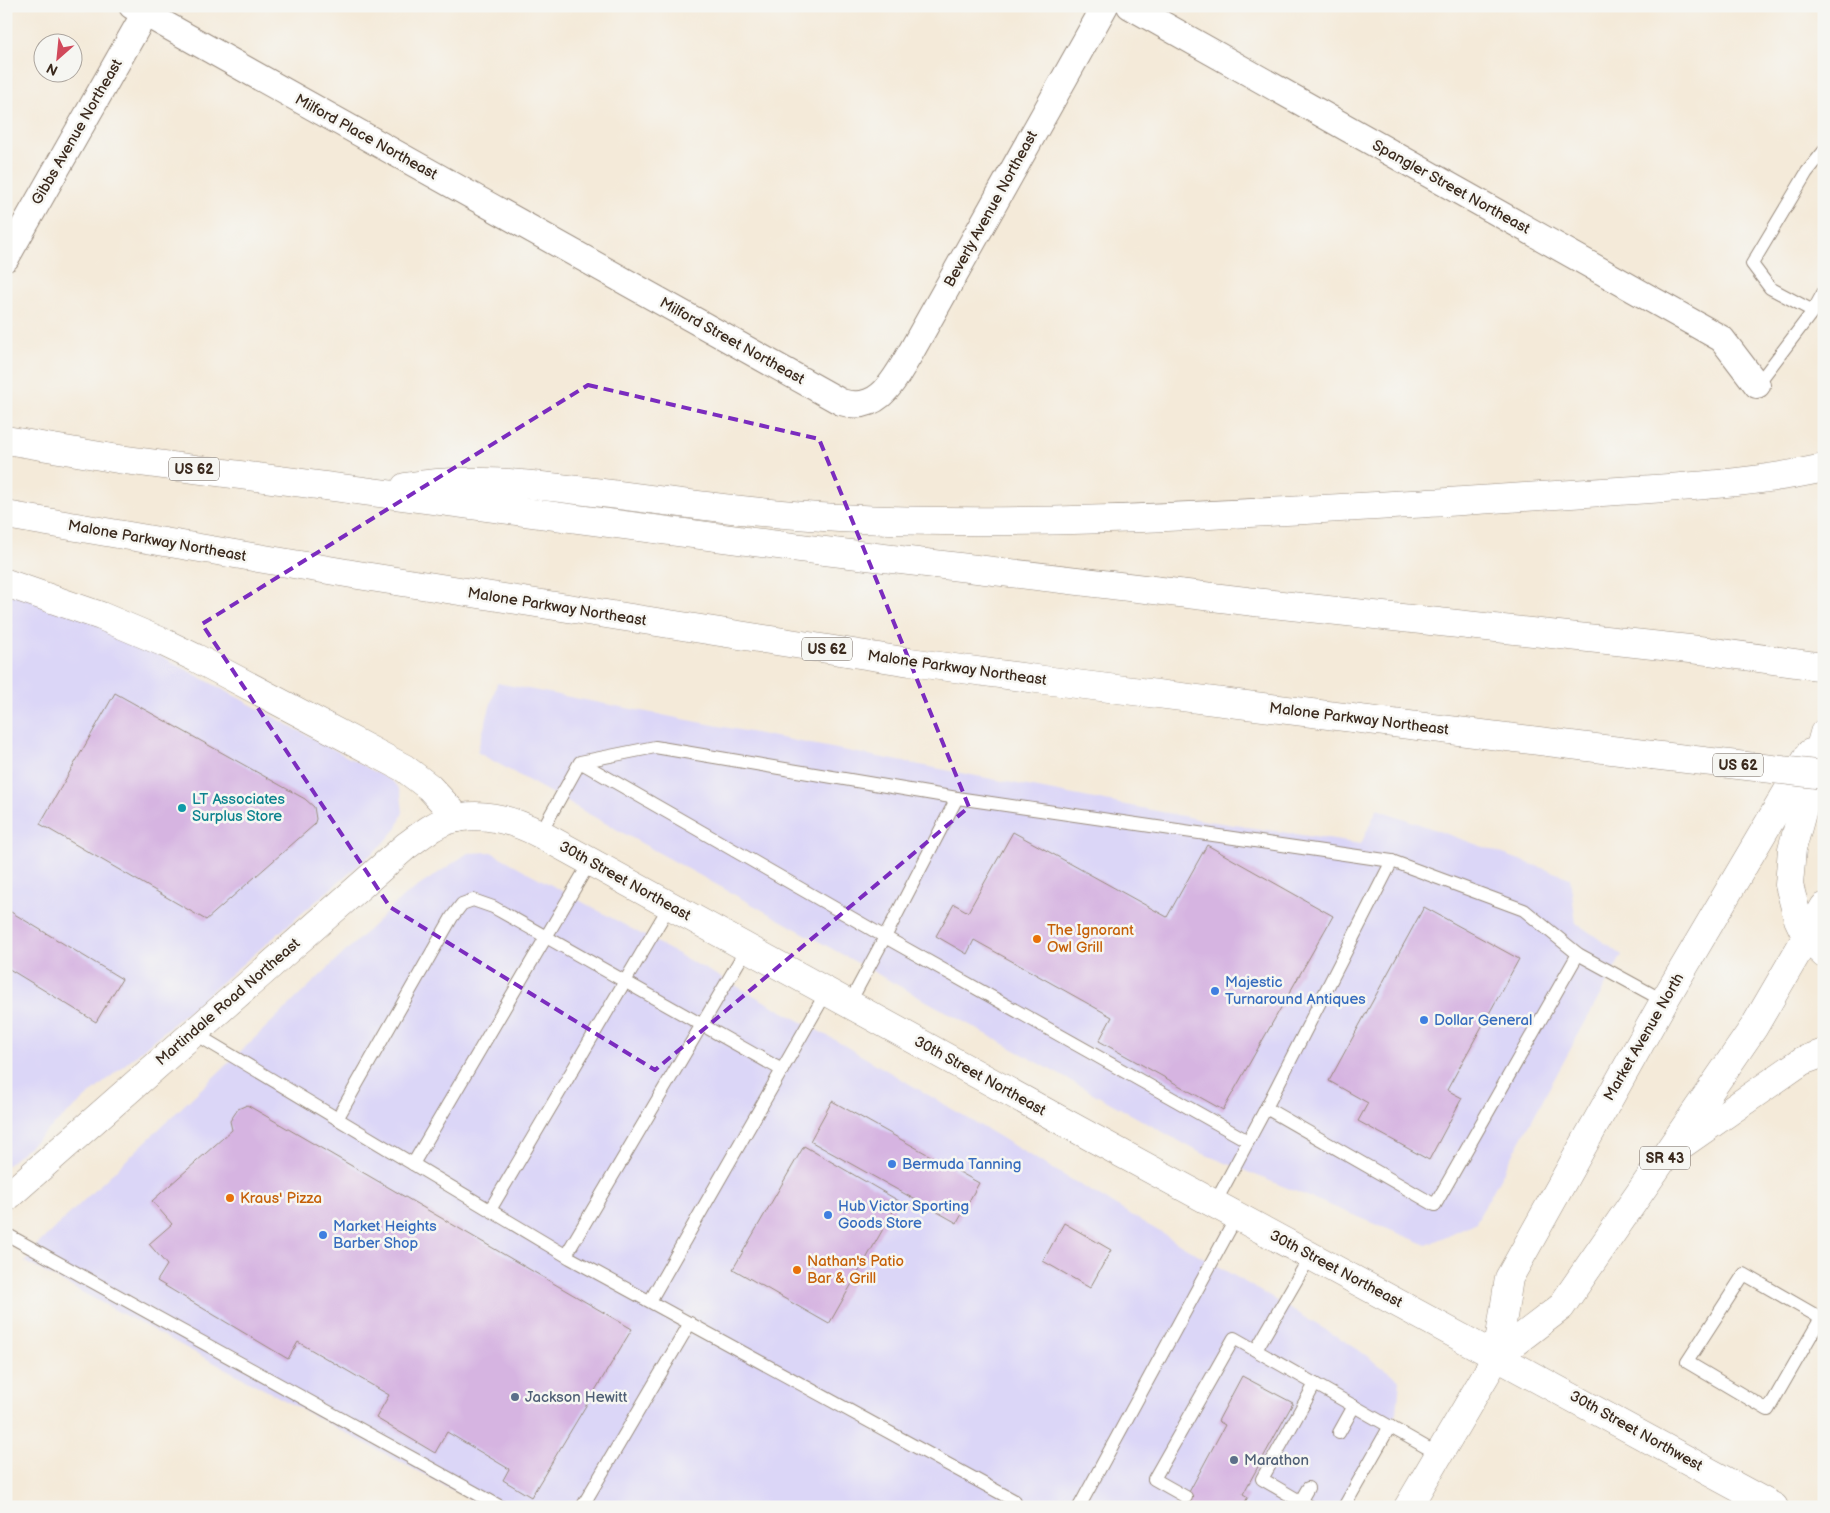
<svg xmlns="http://www.w3.org/2000/svg" width="1830" height="1513" viewBox="0 0 1830 1513" font-family="'Balsamiq Sans',sans-serif">
	<style>
		.built { fill: #dbd6f7 }
		.building { fill: #d6b4e1 }
		.lines { fill: none; stroke-linecap: round; stroke-linejoin: round }
		.lane-casing { stroke: #988a7c; stroke-width: 14 }
		.street-casing { stroke: #988a7c; stroke-width: 28 }
		.secondary-casing { stroke: #988a7c; stroke-width: 29 }
		.primary-casing { stroke: #988a7c; stroke-width: 29 }
		.highway-casing { stroke: #988a7c; stroke-width: 29 }
		.lane { stroke: #fff; stroke-width: 12 }
		.street { stroke: #fff; stroke-width: 26 }
		.secondary { stroke: #fff; stroke-width: 28 }
		.primary { stroke: #fff; stroke-width: 28 }
		.highway { stroke: #fff; stroke-width: 28 }
		.highway-bridge-casing { stroke: #988a7c; stroke-width: 29; stroke-linecap: butt }
		.highway-bridge { stroke: #fff; stroke-width: 28 }
		.marked { fill: none; stroke: #7b2cbf; stroke-width: 4; stroke-dasharray: 10 6; stroke-linejoin: round }
		.culture-dot { fill: #0f9aa8; stroke: #f6f6f2; stroke-width: 2 }
		.food-dot { fill: #e8710a; stroke: #f6f6f2; stroke-width: 2 }
		.shop-dot { fill: #3f7fe0; stroke: #f6f6f2; stroke-width: 2 }
		.service-dot { fill: #5c6f8a; stroke: #f6f6f2; stroke-width: 2 }
		.labels { text-anchor: middle; dominant-baseline: central; stroke-width: 5; stroke-linejoin: round; paint-order: stroke }
		.shield { fill: #f6f6f2; stroke: #73675e; stroke-width: 1 }
		.shield-label { font-size: 14px; font-weight: bold; fill: #3b2a1e }
		.street-label { font-size: 15px; fill: #3b2a1e; stroke: #f6f6f2 }
		.culture-label { font-size: 15px; fill: #0d838f; stroke: #f6f6f2; text-anchor: start }
		.food-label { font-size: 15px; fill: #c56008; stroke: #f6f6f2; text-anchor: start }
		.shop-label { font-size: 15px; fill: #366cbe; stroke: #f6f6f2; text-anchor: start }
		.service-label { font-size: 15px; fill: #4e5e75; stroke: #f6f6f2; text-anchor: start }
	</style>
	<rect width="100%" height="100%" fill="#f6f6f2"/>
	<filter id="ink" filterUnits="userSpaceOnUse"><feTurbulence type="fractalNoise" baseFrequency=".02" numOctaves="2"/><feDisplacementMap in="SourceGraphic" scale="10" xChannelSelector="R" yChannelSelector="G"/><feConvolveMatrix kernelMatrix="1 2 1 2 8 2 1 2 1" color-interpolation-filters="sRGB"/></filter>
	<filter id="wash" filterUnits="userSpaceOnUse"><feTurbulence type="fractalNoise" baseFrequency=".0096" numOctaves="4" result="noise"/><feDisplacementMap in="SourceGraphic" scale="20" xChannelSelector="R" yChannelSelector="G"/><feGaussianBlur stdDeviation="1.12" result="paint"/><feColorMatrix in="noise" values="0 0 0 0 0 0 0 0 0 0 0 0 0 0 0 0 0 1.4 0 .05"/><feComposite in="paint" operator="in"/></filter>
	<g filter="url(#wash)">
		<rect width="100%" height="100%" fill="#f4ead9"/>
		<!-- built -->
		<g class="built">
			<polygon points="6,572 392,781 398,787 401,795 403,812 397,828 382,845 6,1166"/>
			<polygon points="497,683 1208,821 1361,844 1377,809 1570,878 1576,923 1622,955 1476,1222 1427,1245 1199,1152 477,752"/>
			<polygon points="491,852 835,1040 1353,1346 1400,1380 1397,1413 1341,1507 485,1507 25,1262 39,1243 404,896 468,853"/>
		</g>
		<g id="blocks">
			<!-- building -->
			<g class="building">
				<polygon points="115,693 305,799 314,807 316,819 314,825 206,920 40,824"/>
				<polygon points="1013,832 1167,917 1207,845 1333,916 1223,1110 1099,1041 1112,1017 974,940 967,954 936,936 954,904 968,912"/>
				<polygon points="1424,907 1519,959 1447,1090 1462,1098 1429,1160 1358,1121 1368,1103 1329,1081"/>
				<polygon points="6,909 122,979 96,1022 6,967"/>
				<polygon points="832,1101 979,1183 957,1223 810,1141"/>
				<polygon points="247,1105 632,1329 531,1497 503,1480 509,1469 447,1432 435,1453 376,1418 389,1395 298,1342 288,1359 157,1281 167,1265 149,1244 172,1224 152,1201 232,1130 230,1121 238,1109"/>
				<polygon points="804,1146 899,1201 829,1324 733,1269"/>
				<polygon points="1064,1223 1111,1250 1090,1288 1043,1261"/>
				<polygon points="1242,1376 1293,1403 1243,1494 1248,1497 1242,1507 1181,1507 1225,1425 1218,1421"/>
			</g>
		</g>
	</g>
	<g filter="url(#ink)">
		<use href="#blocks" fill-opacity="0" stroke="#988a7c" stroke-width="1"/>
		<g class="lines">
			<!-- lane casing -->
			<g class="lane-casing">
				<g id="lane">
					<polyline points="1813,311 1824,291"/>
					<polyline points="1757,385 1813,311 1770,288 1752,264 1807,172 1824,151"/>
					<polyline points="957,798 1392,861"/>
					<polyline points="540,834 580,762 885,937 957,798 655,747 580,762"/>
					<polyline points="849,1004 885,937 1248,1141"/>
					<polyline points="194,1033 570,1258 1015,1501"/>
					<polyline points="1266,1108 1392,861 1524,910 1578,954 1664,1001"/>
					<polyline points="337,1119 452,917 462,904 473,900 493,907 782,1070"/>
					<polyline points="413,1164 590,862"/>
					<polyline points="1215,1203 1266,1108 1435,1205 1578,954"/>
					<polyline points="490,1210 670,905"/>
					<polyline points="6,1234 501,1507"/>
					<polyline points="566,1255 747,948"/>
					<polyline points="650,1301 827,991"/>
					<polyline points="1821,1318 1768,1410 1687,1362 1744,1274 1824,1320"/>
					<polyline points="1256,1350 1311,1255"/>
					<polyline points="1339,1433 1354,1406"/>
					<polyline points="1186,1497 1154,1479 1234,1338 1315,1384"/>
					<polyline points="582,1507 690,1323"/>
					<polyline points="1079,1507 1237,1216"/>
					<polyline points="1297,1507 1308,1488"/>
					<polyline points="1310,1507 1262,1479 1315,1384 1438,1454"/>
					<polyline points="1344,1507 1390,1426"/>
				</g>
			</g>
			<!-- street casing -->
			<g class="street-casing">
				<g id="street">
					<path d="M132 6 841 402C879 414 894 380 911 352L1105 6"/>
					<polyline points="1130,6 1722,339 1757,385"/>
					<polyline points="6,258 149,6"/>
				</g>
			</g>
			<!-- secondary casing -->
			<g class="secondary-casing">
				<path id="secondary" d="M6 1198 406 846C419 837 431 826 446 821 478 810 511 819 540 834L1093 1138 1774 1507"/>
			</g>
			<!-- primary casing -->
			<g class="primary-casing">
				<g id="primary">
					<polyline points="1497,1356 1509,1278 1664,1001 1810,753"/>
					<polyline points="1408,1507 1497,1356 1561,1307 1754,1027 1824,907"/>
				</g>
			</g>
			<!-- highway casing -->
			<g class="highway-casing">
				<g id="highway">
					<polyline points="6,440 118,459 808,549 1263,603 1708,651 1824,667"/>
					<path d="M405 487C475 475 542 486 611 494 687 504 763 514 839 518 1042 528 1244 513 1447 502 1504 498 1561 495 1618 491 1687 487 1756 483 1824 468"/>
					<polyline points="6,515 358,575 910,662 1044,680 1652,755"/>
					<polyline points="6,583 101,616 165,643 196,658 404,768 429,787 458,818"/>
					<polyline points="1824,733 1792,849 1789,885 1798,919 1807,938 1824,954"/>
					<polyline points="1667,1155 1802,1061 1824,1053"/>
				</g>
			</g>
			<!-- lane -->
			<use href="#lane" class="lane"/>
			<!-- street -->
			<use href="#street" class="street"/>
			<!-- secondary -->
			<use href="#secondary" class="secondary"/>
			<!-- primary -->
			<use href="#primary" class="primary"/>
			<!-- highway -->
			<use href="#highway" class="highway"/>
			<!-- highway-bridge casing -->
			<g class="highway-bridge-casing">
				<polyline id="highway-bridge" points="1652,755 1824,775"/>
			</g>
			<!-- highway-bridge -->
			<use href="#highway-bridge" class="highway-bridge"/>
		</g>
	</g>
	<!-- marked area -->
	<path class="marked" d="M588 385 819 439 969 807 655 1070 390 907 202 624Z"/>
	<!-- markers -->
	<circle class="culture-dot" cx="182" cy="808" r="5"/>
	<g class="food-dot">
		<circle cx="1037" cy="939" r="5"/>
		<circle cx="230" cy="1198" r="5"/>
		<circle cx="797" cy="1270" r="5"/>
	</g>
	<g class="shop-dot">
		<circle cx="1215" cy="991" r="5"/>
		<circle cx="1424" cy="1020" r="5"/>
		<circle cx="892" cy="1164" r="5"/>
		<circle cx="828" cy="1215" r="5"/>
		<circle cx="323" cy="1235" r="5"/>
	</g>
	<g class="service-dot">
		<circle cx="515" cy="1397" r="5"/>
		<circle cx="1234" cy="1460" r="5"/>
	</g>
	<g class="labels">
		<!-- shield labels -->
		<g class="shield">
			<rect x="169" y="457.5" width="50" height="23" rx="4"/>
			<rect x="802" y="637.5" width="50" height="23" rx="4"/>
			<rect x="1713" y="753.5" width="50" height="23" rx="4"/>
			<rect x="1640" y="1146.5" width="50" height="23" rx="4"/>
		</g>
		<g class="shield-label">
			<text x="194" y="469">US 62</text>
			<text x="827" y="649">US 62</text>
			<text x="1738" y="765">US 62</text>
			<text x="1665" y="1158">SR 43</text>
		</g>
		<!-- street labels -->
		<g class="street-label">
			<text transform="translate(77 132) rotate(-60)">Gibbs Avenue Northeast</text>
			<text transform="translate(366 137) rotate(29)">Milford Place Northeast</text>
			<text transform="translate(1451 187) rotate(29)">Spangler Street Northeast</text>
			<text transform="translate(991 209) rotate(-61)">Beverly Avenue Northeast</text>
			<text transform="translate(732 341) rotate(29)">Milford Street Northeast</text>
			<text transform="translate(157 541) rotate(10)">Malone Parkway Northeast</text>
			<text transform="translate(557 607) rotate(9)">Malone Parkway Northeast</text>
			<text transform="translate(957 668) rotate(8)">Malone Parkway Northeast</text>
			<text transform="translate(1359 719) rotate(7)">Malone Parkway Northeast</text>
			<text transform="translate(625 881) rotate(29)">30th Street Northeast</text>
			<text transform="translate(228 1002) rotate(-41)">Martindale Road Northeast</text>
			<text transform="translate(1644 1037) rotate(-60)">Market Avenue North</text>
			<text transform="translate(980 1076) rotate(29)">30th Street Northeast</text>
			<text transform="translate(1336 1269) rotate(28)">30th Street Northeast</text>
			<text transform="translate(1636 1431) rotate(29)">30th Street Northwest</text>
		</g>
		<!-- culture labels -->
		<g class="culture-label">
			<text x="192" y="799">LT Associates<tspan x="192" dy="17">Surplus Store</tspan></text>
		</g>
		<!-- food labels -->
		<g class="food-label">
			<text x="1047" y="930">The Ignorant<tspan x="1047" dy="17">Owl Grill</tspan></text>
			<text x="240" y="1198">Kraus' Pizza</text>
			<text x="807" y="1261">Nathan's Patio<tspan x="807" dy="17">Bar &amp; Grill</tspan></text>
		</g>
		<!-- shop labels -->
		<g class="shop-label">
			<text x="1225" y="982">Majestic<tspan x="1225" dy="17">Turnaround Antiques</tspan></text>
			<text x="1434" y="1020">Dollar General</text>
			<text x="902" y="1164">Bermuda Tanning</text>
			<text x="838" y="1206">Hub Victor Sporting<tspan x="838" dy="17">Goods Store</tspan></text>
			<text x="333" y="1226">Market Heights<tspan x="333" dy="17">Barber Shop</tspan></text>
		</g>
		<!-- service labels -->
		<g class="service-label">
			<text x="525" y="1397">Jackson Hewitt</text>
			<text x="1244" y="1460">Marathon</text>
		</g>
	</g>
	<!-- margin -->
	<rect width="1830" height="1513" fill="none" stroke="#f6f6f2" stroke-width="25"/>
	<!-- north arrow -->
	<g transform="translate(58 58) rotate(207)"><circle r="24" fill="#f6f6f2" stroke="#aba49d"/>
	<path d="M0-4L9 19L0 12L-9 19Z" fill="#d1495b"/>
	<text y="-8" font-size="14" font-weight="bold" text-anchor="middle" fill="#3b2a1e">N</text>
	</g>
</svg>
